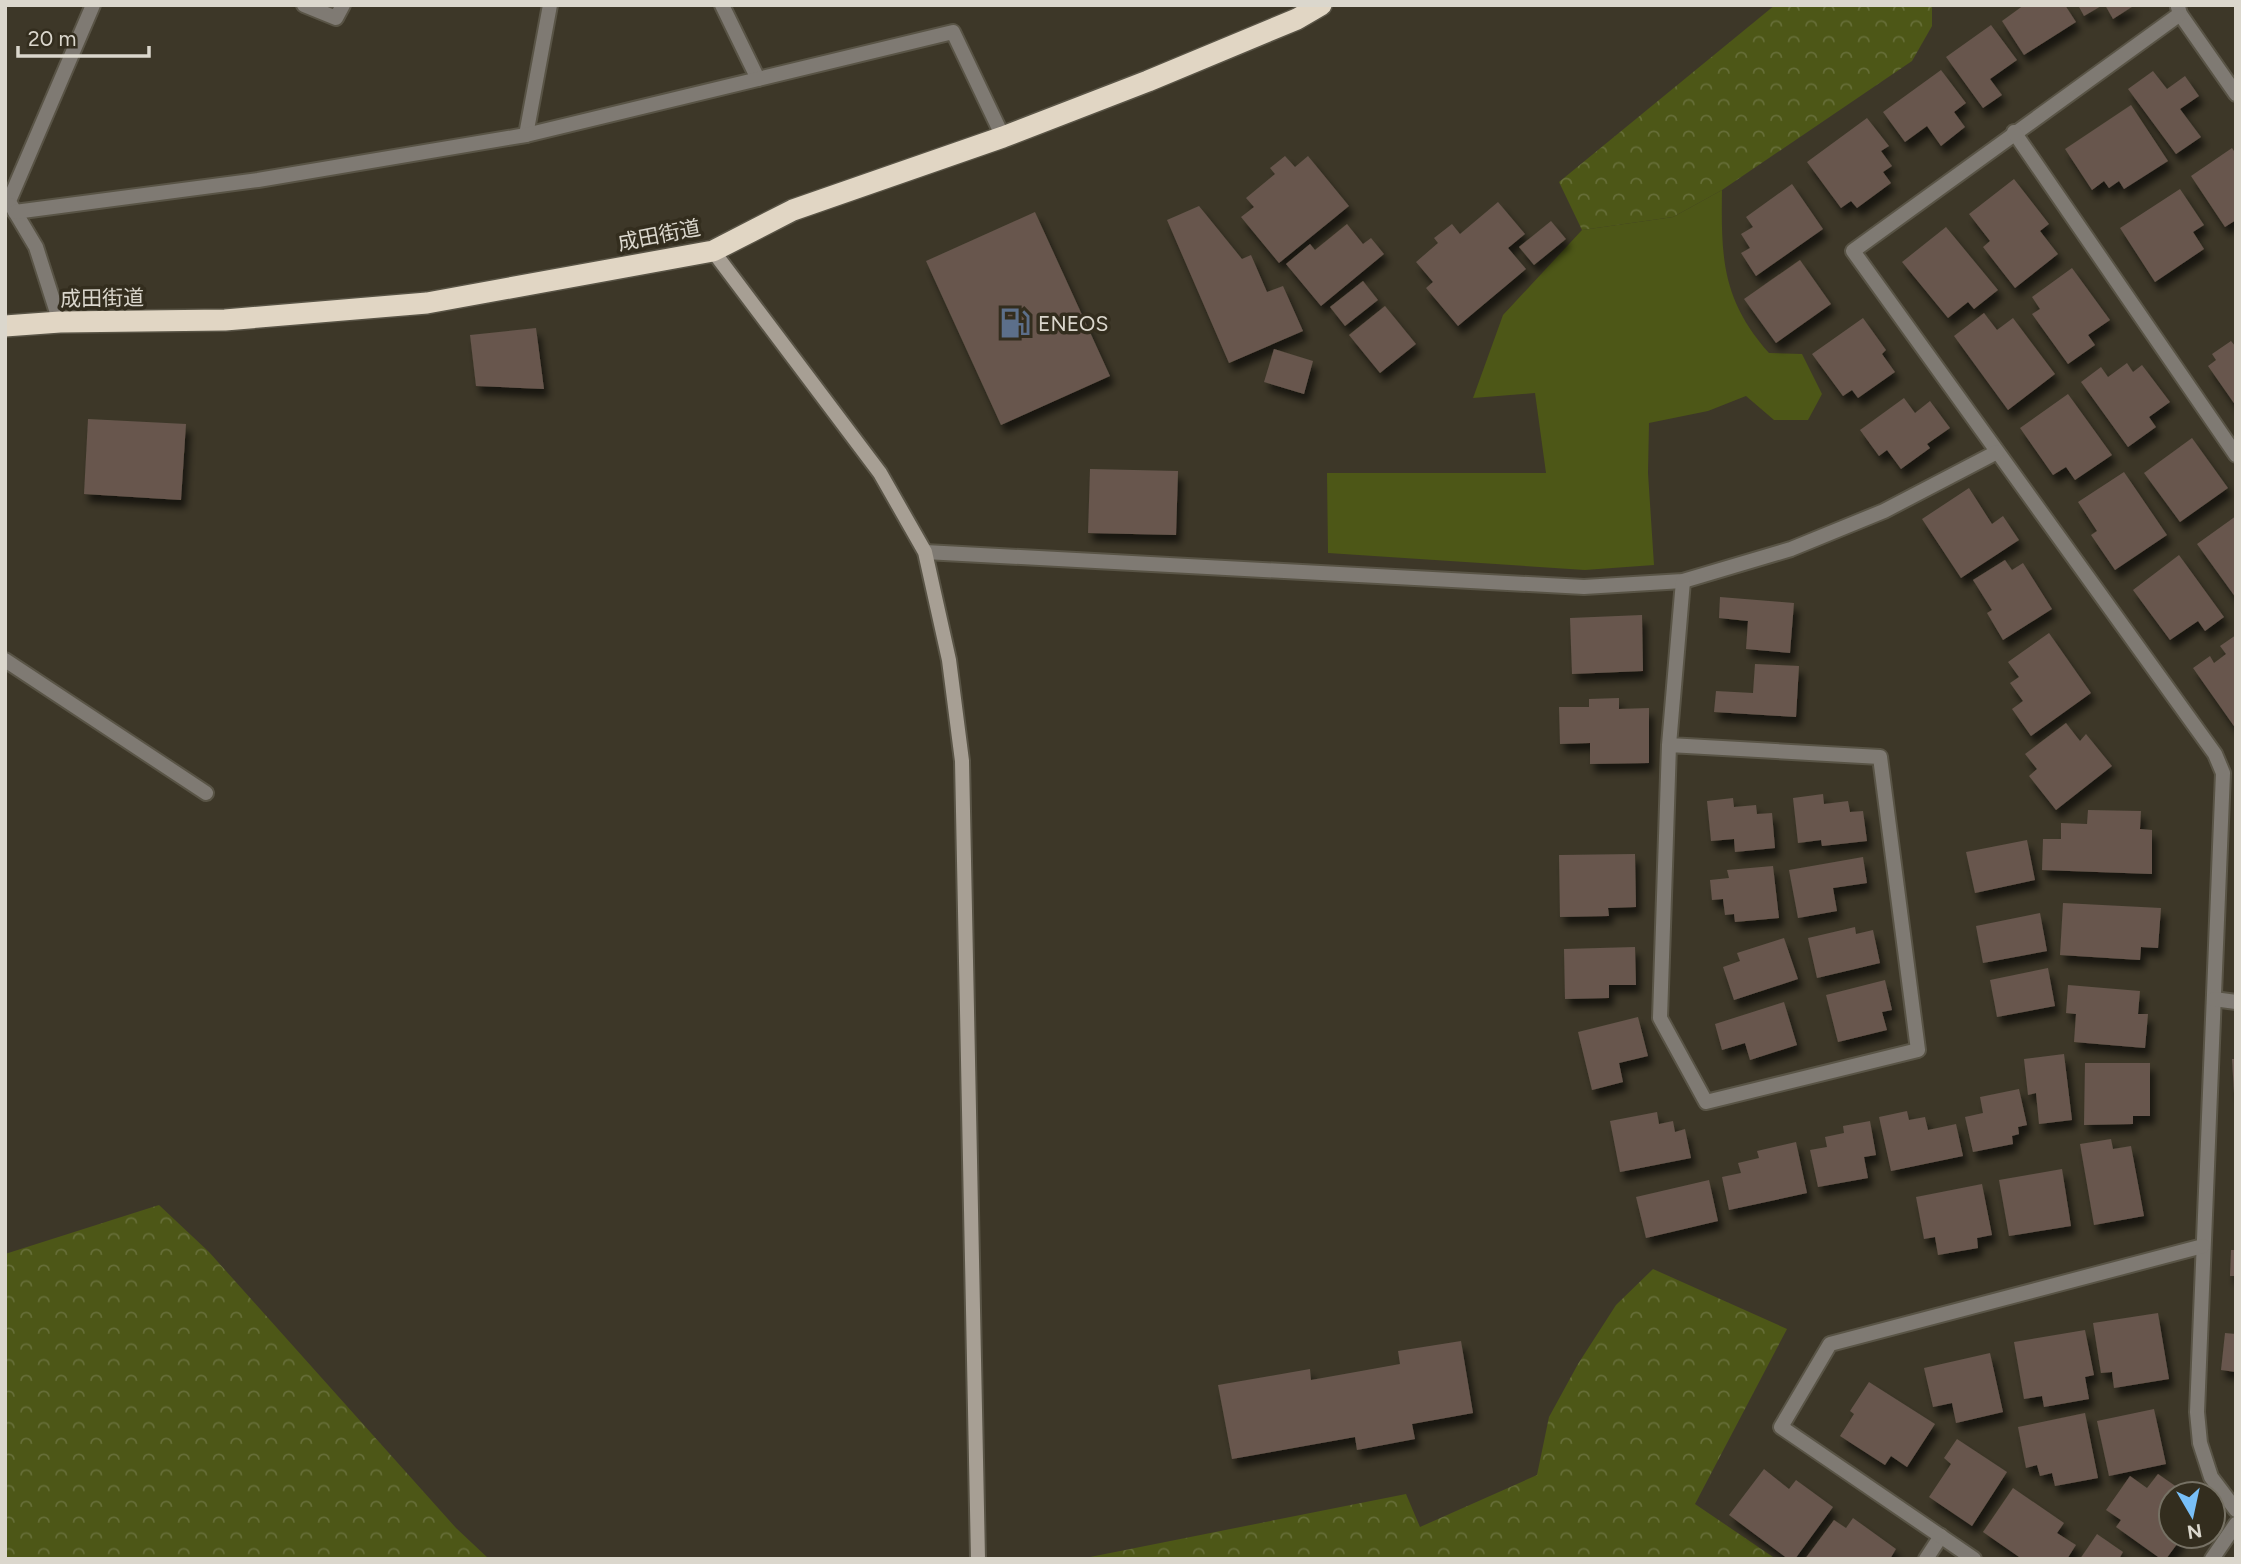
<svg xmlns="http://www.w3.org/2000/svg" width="2241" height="1564" viewBox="0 0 2241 1564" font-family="Figtree,'Noto Sans JP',sans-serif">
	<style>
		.grass { fill: #4d5717 }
		.forest { fill: url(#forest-crowns) }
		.building { fill: #67574d; filter: url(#shadow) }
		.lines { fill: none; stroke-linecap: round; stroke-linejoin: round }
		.street-casing { stroke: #595446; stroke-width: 18 }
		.secondary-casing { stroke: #595446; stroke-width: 18 }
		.highway-casing { stroke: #595446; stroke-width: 24 }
		.street { stroke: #7f7a73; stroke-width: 14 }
		.secondary { stroke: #a79f94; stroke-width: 14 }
		.highway { stroke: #e1d6c4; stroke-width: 21 }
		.labels { text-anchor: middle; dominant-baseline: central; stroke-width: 7; stroke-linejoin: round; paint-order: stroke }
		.street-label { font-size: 21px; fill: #dbd7cd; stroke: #332d1e }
		.poi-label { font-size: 21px; fill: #dbd7cd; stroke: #332d1e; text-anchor: start }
	</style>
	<defs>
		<pattern id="forest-crowns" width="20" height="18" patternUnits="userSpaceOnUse" patternTransform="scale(1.75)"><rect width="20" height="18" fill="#4d5717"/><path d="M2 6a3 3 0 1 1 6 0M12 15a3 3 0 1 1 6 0" fill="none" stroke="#666e38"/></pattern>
		<filter id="shadow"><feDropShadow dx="4.5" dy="8" stdDeviation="3.5" flood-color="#0009"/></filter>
	</defs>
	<rect width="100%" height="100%" fill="#3d3728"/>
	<!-- grass -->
	<path class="grass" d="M1722 190C1721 258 1722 300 1769 353L1802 354 1822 394 1808 420H1774L1746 396 1708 411 1649 423 1648 473 1654 565 1585 570 1328 553 1327 473H1546L1535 393 1473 398 1503 315 1582 230 1673 217Z"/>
	<!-- forest -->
	<g class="forest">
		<polygon points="1775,5 1932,5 1932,26 1912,61 1722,190 1673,217 1582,230 1559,182"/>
		<polygon points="159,1205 209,1252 456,1528 489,1559 5,1559 5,1254"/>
		<polygon points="1653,1269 1787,1329 1695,1504 1776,1559 1080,1559 1406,1494 1420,1527 1537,1475 1549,1417 1578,1364 1616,1305"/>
	</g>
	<!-- building -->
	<g class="building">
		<polygon points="2024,5 2065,5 2076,22 2024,55 2002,21"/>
		<polygon points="2078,5 2103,5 2084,16"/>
		<polygon points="2105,5 2135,5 2113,19"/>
		<polygon points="1991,25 2017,60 1990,79 2002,95 1983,108 1946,57"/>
		<polygon points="1941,70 1966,103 1954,112 1965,127 1941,146 1927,126 1905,142 1883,112"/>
		<polygon points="2153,71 2167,89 2185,76 2199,96 2180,109 2201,137 2176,154 2128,89"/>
		<polygon points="2131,105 2168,161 2124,189 2119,181 2109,188 2104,181 2092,190 2065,149"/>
		<polygon points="1867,118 1889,146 1881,151 1892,166 1883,172 1891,183 1857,208 1851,201 1841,208 1807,162"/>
		<polygon points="2232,148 2236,154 2236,220 2225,227 2191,176"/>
		<polygon points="1285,156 1295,167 1308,156 1349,206 1279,263 1241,217 1254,207 1246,198 1275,174 1270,168"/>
		<polygon points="2014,179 2049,224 2040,231 2058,254 2015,288 1983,247 1990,241 1969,214"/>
		<polygon points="1792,184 1823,229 1756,276 1741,253 1750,248 1741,234 1753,227 1746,217"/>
		<polygon points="2180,189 2204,225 2193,232 2204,249 2155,282 2120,228"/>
		<polygon points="1498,202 1525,234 1508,248 1526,269 1458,326 1426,288 1433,282 1416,262 1438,243 1434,238 1452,224 1460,234"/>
		<polygon points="1199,206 1242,259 1251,255 1267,292 1283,286 1303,331 1229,363 1167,220"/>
		<polygon points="1035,212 1110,376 1001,425 926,261"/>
		<polygon points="1551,221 1566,239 1534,265 1519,247"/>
		<polygon points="1347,224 1363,244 1371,238 1384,254 1321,306 1286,264 1310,244 1315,250"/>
		<polygon points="1946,227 1998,290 1974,309 1968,302 1948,318 1902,262"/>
		<polygon points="1800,260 1831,304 1776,343 1744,299"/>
		<polygon points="2072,268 2110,320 2088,335 2095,345 2068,364 2032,314 2040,309 2032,297"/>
		<polygon points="1363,281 1378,300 1345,326 1330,307"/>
		<polygon points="1385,306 1416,344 1380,373 1349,335"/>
		<polygon points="1984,313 1997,330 2013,318 2055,374 2008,410 1954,336"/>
		<polygon points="1863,318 1886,350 1882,354 1895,372 1858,398 1852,390 1843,396 1812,354"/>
		<polygon points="536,328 544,389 476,386 470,335"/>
		<polygon points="2231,341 2236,347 2236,406 2208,366 2216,360 2212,354"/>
		<polygon points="1274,349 1313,361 1304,394 1264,382"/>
		<polygon points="2127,363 2133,372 2142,365 2170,402 2149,417 2156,427 2128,447 2081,382 2101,367 2108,377"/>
		<polygon points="2068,394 2112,455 2075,480 2066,467 2053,475 2020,428"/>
		<polygon points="1904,398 1915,413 1930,401 1950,428 1927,444 1930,448 1901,469 1887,450 1879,456 1860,430"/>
		<polygon points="88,419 186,424 181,500 84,494"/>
		<polygon points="2192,438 2228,488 2180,522 2144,473"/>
		<polygon points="1090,469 1178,471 1176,535 1088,533"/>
		<polygon points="2124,472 2167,535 2115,570 2091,535 2097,531 2078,502"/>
		<polygon points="1969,488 1992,524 2003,516 2019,540 1961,578 1922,519"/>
		<polygon points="2236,516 2236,598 2197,544"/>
		<polygon points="2179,555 2224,617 2205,631 2198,621 2170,640 2133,590"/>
		<polygon points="2005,560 2012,570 2023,563 2052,609 2003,640 1987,613 1992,610 1973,580"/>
		<polygon points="1720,597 1794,603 1790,653 1746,649 1748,621 1719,618"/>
		<polygon points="1642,615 1643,671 1572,674 1570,618"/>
		<polygon points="2049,633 2091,693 2031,736 2012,709 2023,701 2010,683 2019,677 2008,662"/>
		<polygon points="2236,635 2236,729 2193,668 2210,656 2214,663 2226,654 2220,646"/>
		<polygon points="1755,664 1799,666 1796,717 1714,712 1716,691 1753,693"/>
		<polygon points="1619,698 1619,709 1649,708 1649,763 1590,764 1590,743 1560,744 1559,707 1589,707 1589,699"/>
		<polygon points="2066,723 2080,741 2086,734 2112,766 2056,810 2029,776 2037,769 2025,754"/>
		<polygon points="1823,794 1824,804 1848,801 1850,812 1863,811 1867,841 1822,846 1821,840 1798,843 1793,798"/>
		<polygon points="1733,798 1734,807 1756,805 1757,814 1772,813 1775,848 1735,852 1734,839 1711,841 1707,801"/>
		<polygon points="2088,810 2141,811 2140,829 2152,830 2152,874 2042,870 2043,839 2061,839 2061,823 2087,824"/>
		<polygon points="2027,840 2035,880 1975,893 1966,852"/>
		<polygon points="1635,854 1636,907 1608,908 1609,916 1560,917 1559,855"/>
		<polygon points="1863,857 1867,883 1833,888 1837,911 1798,918 1789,870"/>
		<polygon points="1773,866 1779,918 1735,922 1734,914 1725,915 1723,899 1712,900 1710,880 1729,878 1727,870"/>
		<polygon points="2063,903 2161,908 2158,948 2141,947 2140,960 2060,955"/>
		<polygon points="2040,913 2047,951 1983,963 1976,926"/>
		<polygon points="1855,927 1856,934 1873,930 1880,963 1817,978 1808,938"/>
		<polygon points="1784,938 1798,979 1734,1000 1723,967 1740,961 1737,953"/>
		<polygon points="1635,947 1636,985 1609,985 1609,998 1565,999 1564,949"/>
		<polygon points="2048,968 2055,1006 1997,1017 1990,980"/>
		<polygon points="1885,980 1892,1010 1882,1012 1887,1030 1838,1042 1826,995"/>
		<polygon points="2068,985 2140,991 2138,1014 2148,1014 2145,1048 2074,1042 2076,1014 2066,1013"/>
		<polygon points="1784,1002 1797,1045 1750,1060 1745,1043 1722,1050 1715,1024"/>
		<polygon points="1638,1017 1648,1056 1619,1063 1623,1082 1592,1090 1578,1032"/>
		<polygon points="2064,1054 2072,1120 2039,1124 2036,1093 2028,1095 2024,1059"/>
		<polygon points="2232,1059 2236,1059 2236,1093 2234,1093"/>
		<polygon points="2085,1063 2150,1063 2150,1116 2133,1116 2133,1124 2084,1125"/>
		<polygon points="2019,1089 2027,1125 2018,1127 2019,1134 2012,1136 2013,1144 1973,1152 1965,1117 1983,1113 1980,1097"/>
		<polygon points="1907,1111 1909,1120 1925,1117 1928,1130 1956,1124 1963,1156 1891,1171 1879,1117"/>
		<polygon points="1657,1112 1659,1124 1673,1121 1675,1132 1685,1129 1691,1158 1620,1172 1610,1121"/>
		<polygon points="1870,1121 1876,1155 1864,1157 1868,1178 1818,1187 1810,1150 1827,1147 1825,1137 1844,1133 1843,1126"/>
		<polygon points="2111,1139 2113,1149 2131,1146 2144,1216 2094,1225 2080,1144"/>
		<polygon points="1796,1142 1807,1193 1729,1210 1722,1177 1741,1173 1738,1163 1759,1158 1757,1151"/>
		<polygon points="2062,1169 2071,1226 2009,1236 1999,1180"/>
		<polygon points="1709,1180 1718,1221 1646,1238 1636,1197"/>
		<polygon points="1982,1184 1992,1235 1977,1238 1978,1248 1938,1255 1935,1237 1924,1239 1916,1197"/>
		<polygon points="2231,1250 2236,1250 2236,1276 2230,1276"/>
		<polygon points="2158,1313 2169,1379 2114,1388 2112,1372 2101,1373 2093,1323"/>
		<polygon points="2085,1330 2094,1375 2085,1377 2089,1399 2044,1407 2042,1396 2024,1399 2014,1342"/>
		<polygon points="2225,1333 2236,1334 2236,1372 2221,1370"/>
		<polygon points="1461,1341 1473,1413 1412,1424 1415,1439 1357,1450 1355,1437 1232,1459 1218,1385 1310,1369 1311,1380 1400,1364 1398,1351"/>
		<polygon points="1990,1353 2003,1412 1956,1423 1952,1403 1933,1407 1924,1368"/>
		<polygon points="1869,1382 1935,1424 1907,1467 1891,1456 1885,1465 1840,1436 1854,1414 1850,1411"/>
		<polygon points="2154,1409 2166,1464 2109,1476 2097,1421"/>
		<polygon points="2085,1413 2098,1478 2055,1486 2052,1473 2040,1476 2037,1465 2026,1468 2018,1427"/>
		<polygon points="1957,1439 2007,1472 1972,1526 1929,1497 1951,1464 1944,1458"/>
		<polygon points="1764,1469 1789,1489 1796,1480 1833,1507 1795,1559 1788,1559 1729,1515"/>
		<polygon points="2158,1474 2187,1494 2171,1494 2171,1536 2183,1536 2166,1559 2161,1559 2116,1527 2121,1520 2106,1510 2130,1476 2147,1488"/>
		<polygon points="2013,1488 2064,1523 2057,1533 2076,1545 2067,1559 2022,1559 1983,1532"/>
		<polygon points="1853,1518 1896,1549 1890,1559 1805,1559 1834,1520 1846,1528"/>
		<polygon points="2097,1534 2123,1552 2119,1559 2080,1559"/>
	</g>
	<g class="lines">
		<!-- street casing -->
		<g class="street-casing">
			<g id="street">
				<polyline points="304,5 336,18 343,5"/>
				<polyline points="722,5 758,79"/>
				<polyline points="2178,7 2180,14 2236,94"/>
				<polyline points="2180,14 1853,251 2215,754 2223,773 2197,1412 2200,1443 2211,1477 2236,1510"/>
				<polyline points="2014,132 2236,455"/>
				<polyline points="526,135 550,5"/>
				<polyline points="9,201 93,5"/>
				<polyline points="11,205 36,247 60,322"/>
				<polyline points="15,212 258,180 526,135 953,32 1003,137"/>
				<polyline points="925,552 1584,587 1683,581 1791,549 1884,511 1997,452"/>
				<polyline points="5,660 206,793"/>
				<polyline points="1669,745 1880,757 1918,1050 1706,1102 1660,1018 1669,745 1683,581"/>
				<polyline points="2214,999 2236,1002"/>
				<polyline points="1926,1559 1941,1536"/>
				<polyline points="1974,1559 1781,1427 1830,1344 2203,1246"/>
				<polyline points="2212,1559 2236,1524"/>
			</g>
		</g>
		<!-- secondary casing -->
		<g class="secondary-casing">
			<polyline id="secondary" points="713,251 880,473 925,552 949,660 962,761 978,1559"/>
		</g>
		<!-- highway casing -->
		<g class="highway-casing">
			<polyline id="highway" points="5,326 60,322 225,320 427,303 713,251 793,210 1003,137 1148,81 1297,19 1321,5"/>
		</g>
		<!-- street -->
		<use href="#street" class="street"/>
		<!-- secondary -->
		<use href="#secondary" class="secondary"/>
		<!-- highway -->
		<use href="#highway" class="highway"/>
	</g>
	<!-- icons -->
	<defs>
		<g id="fuel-bare" transform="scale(2.415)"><path d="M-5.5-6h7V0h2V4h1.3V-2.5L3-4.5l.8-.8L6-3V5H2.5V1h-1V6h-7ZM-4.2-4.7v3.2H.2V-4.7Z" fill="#5c6f8a" stroke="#332d1e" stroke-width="2.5" paint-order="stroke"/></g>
	</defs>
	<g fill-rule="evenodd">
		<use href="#fuel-bare" x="1015" y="323"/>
	</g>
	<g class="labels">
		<!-- street labels -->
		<g class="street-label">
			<text transform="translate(659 235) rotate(-11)">成田街道</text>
			<text transform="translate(102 298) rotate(-1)">成田街道</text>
		</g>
		<!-- poi labels -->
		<g class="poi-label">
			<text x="1038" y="323">ENEOS</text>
		</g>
	</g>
	<!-- border -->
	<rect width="2241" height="1564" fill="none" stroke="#dbd7cd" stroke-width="14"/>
	<!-- north arrow -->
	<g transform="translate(2192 1515) rotate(171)"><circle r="33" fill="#332d1e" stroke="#767164" stroke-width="2"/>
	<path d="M0-5L12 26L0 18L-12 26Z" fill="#78bff8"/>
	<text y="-10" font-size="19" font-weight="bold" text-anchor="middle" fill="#dbd7cd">N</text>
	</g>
	<!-- scale -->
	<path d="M18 46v10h131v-10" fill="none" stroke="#dbd7cd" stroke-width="3.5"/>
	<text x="28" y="46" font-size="21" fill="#dbd7cd" stroke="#332d1e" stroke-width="5" paint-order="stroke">20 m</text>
</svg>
